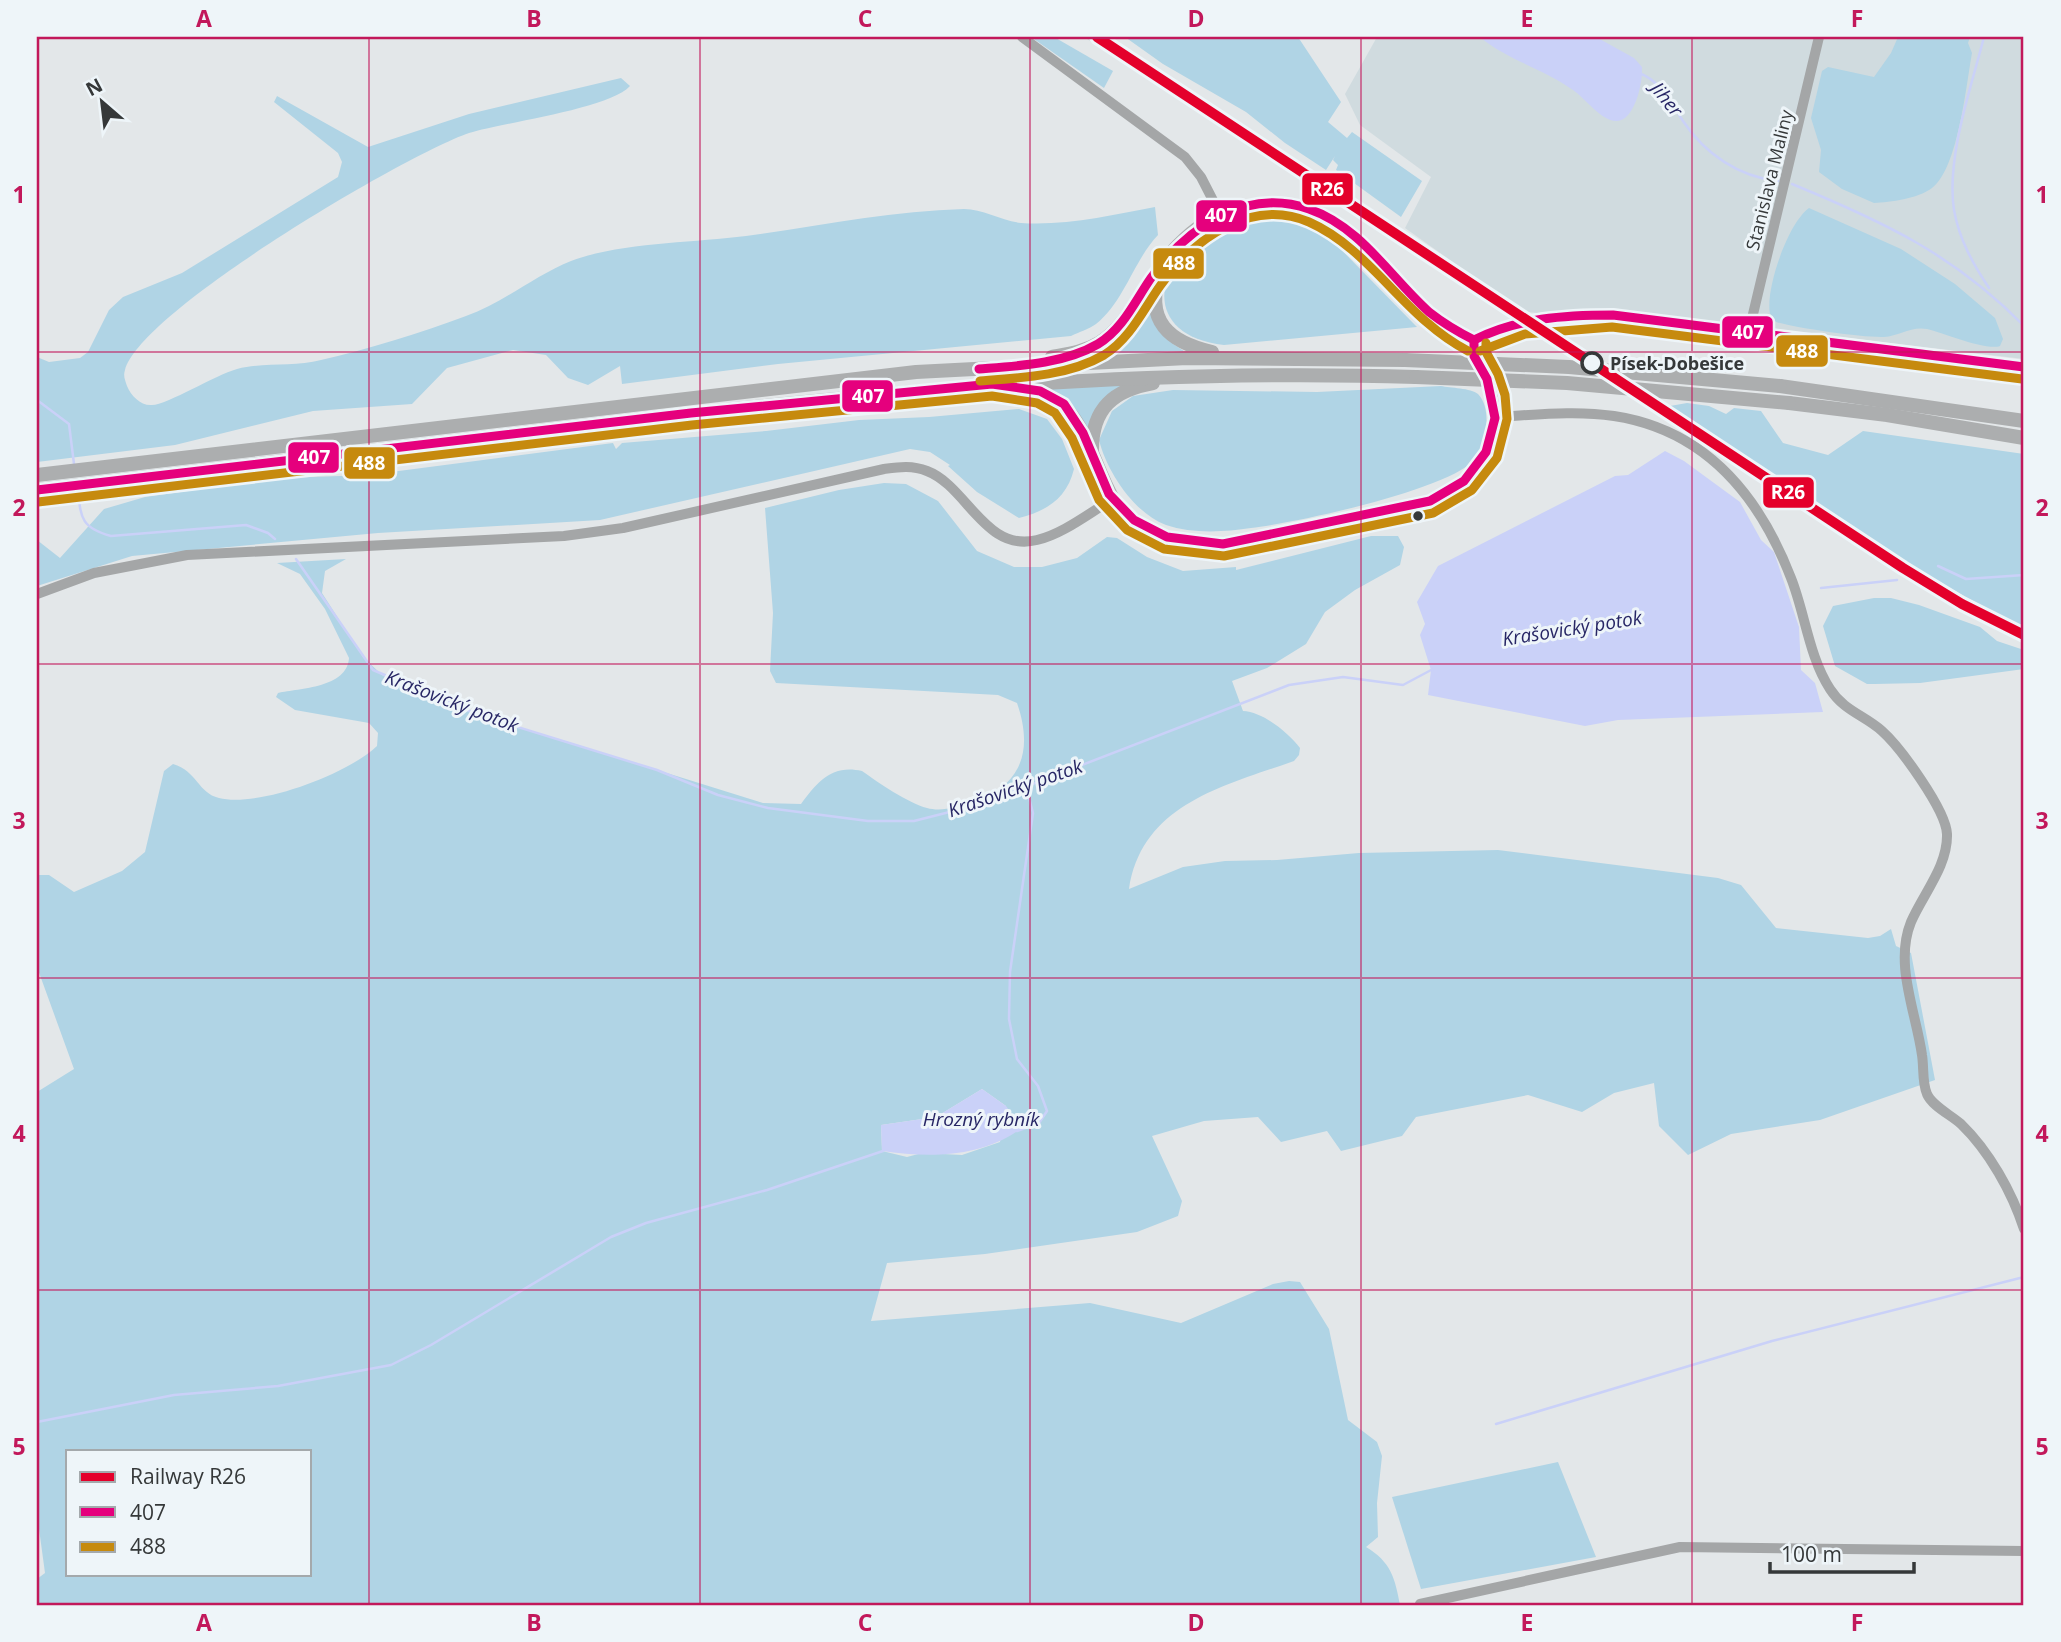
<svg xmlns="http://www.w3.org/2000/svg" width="2061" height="1642" viewBox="0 0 2061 1642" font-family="'Open Sans',sans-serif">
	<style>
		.built { fill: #d0dbdf }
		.green { fill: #b0d4e5; fill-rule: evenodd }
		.water { fill: #cad1f8 }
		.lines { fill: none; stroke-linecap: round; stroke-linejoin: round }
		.stream { stroke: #cad1f8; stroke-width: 2.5 }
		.minor { stroke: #a4a6a7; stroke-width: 10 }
		.highway { stroke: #acaeaf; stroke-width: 14 }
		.highway-bridge { stroke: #acaeaf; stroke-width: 14 }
		.bus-1-casing { stroke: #eef5f9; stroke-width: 14 }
		.bus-2-casing { stroke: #eef5f9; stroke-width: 14 }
		.bus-1 { stroke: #e5007d; stroke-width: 9 }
		.bus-2 { stroke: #c68a0e; stroke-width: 9 }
		.rail-1-casing { stroke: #eef5f9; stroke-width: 16 }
		.rail-1 { stroke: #e4002b; stroke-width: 10 }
		.grid { fill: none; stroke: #c2185b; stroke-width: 2; stroke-opacity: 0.55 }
		.stop-dot { fill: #eef5f9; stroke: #353839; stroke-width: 3.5 }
		.bus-dot { fill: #353839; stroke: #eef5f9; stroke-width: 2.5 }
		.labels { text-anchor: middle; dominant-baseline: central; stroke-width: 6; stroke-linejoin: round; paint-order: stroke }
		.street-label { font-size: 18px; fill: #353839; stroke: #eef5f9 }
		.stop-label { font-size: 18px; font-weight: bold; fill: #353839; stroke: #eef5f9; text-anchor: start }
		.water-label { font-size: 19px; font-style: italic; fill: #272665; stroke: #eef5f9 }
		.line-badge { stroke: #eef5f9; stroke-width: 2.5 }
		.badge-label { font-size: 19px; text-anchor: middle; font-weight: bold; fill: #fff }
		.neatline { fill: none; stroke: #c2185b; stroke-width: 2.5 }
		.grid-label { font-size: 23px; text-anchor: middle; font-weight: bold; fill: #c2185b }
	</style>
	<rect width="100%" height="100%" fill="#e3e7e9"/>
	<!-- built -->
	<polygon class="built" points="1084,37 1110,37 1457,265 1405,228 1431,177 1360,125 1345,94 1377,37 2024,37 2024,359 1615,310 1548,314 1527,312 1907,562 1966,598 2024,627 2024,643 1958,610 1899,574"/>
	<!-- green -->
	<g class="green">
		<polygon points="1031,37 1054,37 1113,71 1104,88"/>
		<polygon points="1125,37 1298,37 1341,102 1328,122 1347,138 1352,132 1422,181 1401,217 1336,170 1338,165 1333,160 1335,156 1326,170 1285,143 1246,112 1163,64"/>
		<path d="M1898 37H1970L1968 43 1972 53C1966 86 1958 169 1932 188 1917 199 1891 202 1874 203L1842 189 1819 172 1821 150 1811 118 1822 71 1828 67 1874 77 1891 53Z"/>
		<path d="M621 78 630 86C609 109 505 122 469 133 407 154 141 310 125 370 123 376 125 380 127 386 131 396 141 406 152 405 167 405 215 375 237 369 264 362 294 367 321 360 368 349 421 333 466 316 503 303 534 276 571 261 622 242 692 243 746 236 819 226 891 211 964 209 983 209 1002 221 1021 223 1065 226 1113 215 1155 207L1158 235C1134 260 1124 302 1096 324 1089 329 1079 332 1071 336L778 364 622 384 620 366 588 385 568 378 546 355 513 350 447 368 412 404 313 411 175 445 37 462V357L49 362 80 358 88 352 109 310 123 297 182 273 338 177 342 162 338 153 274 102 277 96 368 147 469 114Z"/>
		<path d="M1809 208 1901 249 1955 284 1995 318 2003 339 2000 346C1986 351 1944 333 1927 329 1911 326 1899 336 1884 337 1865 338 1795 328 1776 322L1770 314C1765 289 1788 223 1809 208Z"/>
		<path d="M1250 214 1302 219 1321 229 1417 327 1224 345C1147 337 1149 272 1204 232 1218 222 1233 218 1250 214Z"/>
		<polygon points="1149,289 1173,344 1184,351 1091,354"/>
		<path d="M1124 385C1101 396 1093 412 1088 435L1047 388Z"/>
		<path d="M1441 386C1450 388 1471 388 1478 394 1493 409 1486 446 1474 460 1448 490 1295 523 1251 528 1225 532 1192 534 1166 525 1134 513 1107 472 1099 440L1112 411 1133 396 1173 390 1317 392Z"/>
		<path d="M1687 403 1709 406 1726 414 1734 408 1761 411 1783 443 1828 455 1863 431 2024 454V627C1899 567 1786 482 1670 406Z"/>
		<path d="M1019 409 1047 419 1062 439 1074 469C1067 498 1047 511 1019 518L977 492 948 466 950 465 930 452 910 449 600 520 378 533 132 556 37 586V540L60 558 104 509 145 497 282 478 368 475 613 443 616 449 622 443 766 431 859 420 929 417Z"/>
		<path d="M884 483 906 484 938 501 977 551 1014 567H1042L1077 558 1107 537 1117 538 1147 557 1183 571 1236 567V570L1371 536H1398L1404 547 1400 565 1355 590 1325 612 1306 644 1267 668 1232 681 1243 711C1263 712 1288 732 1300 748L1299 755 1294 761C1224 786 1142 804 1129 889L1183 867 1225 861 1277 860 1359 853 1498 850 1718 878 1741 885 1776 928 1868 938 1880 936 1891 929 1896 946 1911 953 1935 1080 1820 1120 1731 1134 1688 1155 1659 1126 1654 1083 1614 1093 1582 1112 1528 1095 1416 1117 1402 1136 1341 1151 1327 1131 1281 1142 1258 1117 1204 1121 1152 1136 1182 1201 1178 1216 1137 1232 985 1254 887 1263 871 1321 1090 1303 1181 1323 1273 1284 1289 1281 1300 1282 1329 1329 1348 1420 1377 1442 1382 1456 1377 1503 1378 1537 1366 1547C1391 1562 1395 1578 1400 1605H37V1579L45 1573 37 1514V1092L74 1069 37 967V875H49L74 892 122 871 145 852 164 771 173 764C197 771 198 793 219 798 258 808 348 774 377 746L378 733 369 723 295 710 276 697 278 693C300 688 347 688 349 658L325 609 300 574 277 563 346 559 325 571 322 593 363 657 382 675 468 711 763 803 801 804C817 782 832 764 862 771 879 783 908 803 927 808 941 812 957 807 970 803 1021 787 1034 752 1017 703L998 695 776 683 770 671 773 613 765 508 839 490ZM982 1089 1006 1106 1000 1142 962 1155 922 1153 907 1157 882 1151 881 1125 936 1117ZM68 1451H310V1574H68Z"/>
		<polygon points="1874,598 1891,598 1919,605 1980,627 1997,641 2024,650 2024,669 1920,683 1875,684 1867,684 1835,666 1823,626 1833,606"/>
		<polygon points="1558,1462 1596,1557 1421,1589 1392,1497"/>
	</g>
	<!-- water -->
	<g class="water">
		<path d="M1480 37H1596L1634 58 1642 67C1643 82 1635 120 1617 121 1602 122 1585 98 1573 90 1544 69 1507 60 1480 37Z"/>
		<polygon points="1665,451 1684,461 1740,502 1761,540 1774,552 1799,627 1801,670 1815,683 1823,712 1618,720 1585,726 1428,695 1431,670 1420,635 1425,624 1417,602 1438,566 1615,476 1628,475"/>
		<path d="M982 1089 1006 1106 1022 1128C981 1158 930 1158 882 1151L881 1125 936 1117Z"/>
	</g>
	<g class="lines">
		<!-- stream -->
		<g class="stream">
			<path d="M1984 37C1971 88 1946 158 1954 210 1959 239 1973 264 1989 288"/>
			<path d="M1639 73C1661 81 1671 103 1683 121 1705 154 1739 177 1778 181"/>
			<path d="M1792 184C1882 221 1955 255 2024 326"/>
			<polyline points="37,400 69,424 74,464"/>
			<path d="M78 492C81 519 82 528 111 536L246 525 268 533 275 539"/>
			<polyline points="296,559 373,670 479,715 657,770 718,795 768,808 868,821 914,821 981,804 1289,685 1343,677 1403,685 1433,669"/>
			<polyline points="1938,566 1966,579 2024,575"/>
			<polyline points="1821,588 1897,580"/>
			<polyline points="1017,1131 1039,1123 1047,1111 1038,1086 1017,1059 1009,1019 1010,972 1033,813 1026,786"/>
			<polyline points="37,1422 174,1395 278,1386 391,1365 431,1345 611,1237 646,1223 767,1190 883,1151"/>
			<polyline points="1496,1424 1772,1341 2024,1277"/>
		</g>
		<!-- minor -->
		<g class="minor">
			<path d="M1022 37 1185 157 1201 177 1220 214C1352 160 1380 304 1474 340"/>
			<polyline points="1749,331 1819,37"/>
			<path d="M1474 340C1509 318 1573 314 1613 315L2024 367"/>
			<path d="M1496 417C1534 415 1575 410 1614 416 1706 430 1759 495 1791 578 1805 613 1809 657 1830 689 1844 711 1864 715 1882 731 1900 747 1946 810 1947 834 1948 866 1923 894 1911 922 1894 964 1916 1012 1922 1055 1924 1067 1922 1083 1927 1094 1932 1106 1951 1115 1961 1124 1989 1151 2012 1192 2024 1229"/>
			<path d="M37 594 94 573 187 555 564 536 623 528 884 469C899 467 912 465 927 471 967 486 985 553 1037 540 1063 534 1089 513 1113 499 1146 535 1174 546 1223 544L1430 501C1481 481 1510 432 1487 379 1481 366 1468 356 1474 340"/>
			<polyline points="1420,1604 1680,1547 2024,1551"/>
		</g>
		<!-- highway -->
		<g class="highway">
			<path d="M1160 273C1144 321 1169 342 1212 352"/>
			<path d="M1052 357C1068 354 1084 352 1099 343 1122 329 1135 303 1150 281 1168 253 1191 229 1220 214"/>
			<polyline points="1780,386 2024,421"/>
			<path d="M1024 388C1083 396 1088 455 1113 499"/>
			<polyline points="1789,403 1887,415 2024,438"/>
			<path d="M1092 450C1092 408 1114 390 1153 383"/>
			<polyline points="37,475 916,372 1187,358 1405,360"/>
			<path d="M37 490C196 471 355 453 514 434 816 398 1112 367 1416 377"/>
		</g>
		<!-- highway-bridge -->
		<g class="highway-bridge">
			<polyline points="1405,360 1569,367 1780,386"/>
			<polyline points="1416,377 1567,383 1789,403"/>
		</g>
		<!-- bus-1 casing -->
		<g class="bus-1-casing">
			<g id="bus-1">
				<path d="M1474 340C1517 318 1565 315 1613 315L2024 367"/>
				<path d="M979 369C1017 366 1064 364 1098 344 1123 329 1135 301 1151 278 1187 228 1245 187 1309 209 1361 227 1390 277 1429 312 1443 323 1458 332 1474 340"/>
				<polyline points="37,490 691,413 992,384 1040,391 1064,404 1083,433 1109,494 1134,520 1167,537 1223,544 1430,501 1464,481 1486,452 1495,418 1487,379 1474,356 1474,340"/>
			</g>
		</g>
		<!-- bus-2 casing -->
		<g class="bus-2-casing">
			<g id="bus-2">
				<polyline points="1480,351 1525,334 1612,327 2022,379"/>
				<path d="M980 381C1020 378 1068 376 1104 355 1130 339 1143 310 1160 286 1193 240 1250 197 1309 222 1372 250 1403 317 1468 351"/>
				<polyline points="38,502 692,425 992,396 1037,403 1055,413 1072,438 1099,500 1127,530 1164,549 1224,556 1433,513 1472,490 1497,458 1507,419 1505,395 1498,374 1486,352 1486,343"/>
			</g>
		</g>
		<!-- bus-1 -->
		<use href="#bus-1" class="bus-1"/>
		<!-- bus-2 -->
		<use href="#bus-2" class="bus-2"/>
		<!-- rail-1 casing -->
		<g class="rail-1-casing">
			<polyline id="rail-1" points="1097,37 1903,568 1962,604 2024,635"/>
		</g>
		<!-- rail-1 -->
		<use href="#rail-1" class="rail-1"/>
	</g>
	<!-- grid -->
	<path class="grid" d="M369 37V1605M700 37V1605M1030 37V1605M1361 37V1605M1692 37V1605M37 352H2024M37 664H2024M37 978H2024M37 1290H2024"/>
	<!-- markers -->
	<circle class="stop-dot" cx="1592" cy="363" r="10"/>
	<circle class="bus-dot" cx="1418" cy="516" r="6"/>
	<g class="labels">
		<!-- street labels -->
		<g class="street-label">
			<text transform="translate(1769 180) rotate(-76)">Stanislava Maliny</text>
		</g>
		<!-- stop labels -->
		<g class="stop-label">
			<text x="1610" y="363">Písek-Dobešice</text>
		</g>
		<!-- water labels -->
		<g class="water-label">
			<text transform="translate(1667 99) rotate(51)">Jiher</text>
			<text transform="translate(1572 628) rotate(-9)">Krašovický potok</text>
			<text transform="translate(452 701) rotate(21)">Krašovický potok</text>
			<text transform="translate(1015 788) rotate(-19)">Krašovický potok</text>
			<text x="981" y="1119">Hrozný rybník</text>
		</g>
	</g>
	<g class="line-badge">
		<rect x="1301" y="172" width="53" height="34" rx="7" fill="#e4002b"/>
		<rect x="1195" y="199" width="53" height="34" rx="7" fill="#e5007d"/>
		<rect x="1152" y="247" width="53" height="33" rx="7" fill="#c68a0e"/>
		<rect x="1721" y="315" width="53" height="34" rx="7" fill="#e5007d"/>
		<rect x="1775" y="334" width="54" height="34" rx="7" fill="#c68a0e"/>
		<rect x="841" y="379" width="53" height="34" rx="7" fill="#e5007d"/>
		<rect x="287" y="441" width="53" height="33" rx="7" fill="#e5007d"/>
		<rect x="343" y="446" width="53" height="34" rx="7" fill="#c68a0e"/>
		<rect x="1762" y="476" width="53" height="33" rx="7" fill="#e4002b"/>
	</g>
	<g class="badge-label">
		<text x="1327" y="196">R26</text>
		<text x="1221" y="222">407</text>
		<text x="1179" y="270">488</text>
		<text x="1748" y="339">407</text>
		<text x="1802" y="358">488</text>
		<text x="868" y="403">407</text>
		<text x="314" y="464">407</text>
		<text x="369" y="470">488</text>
		<text x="1788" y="499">R26</text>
	</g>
	<!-- border -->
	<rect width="2061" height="1642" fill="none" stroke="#eef5f9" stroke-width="77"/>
	<!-- legend -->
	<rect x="66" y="1450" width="245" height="126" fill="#eef5f9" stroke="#a4a9ac" stroke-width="2"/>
	<rect x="80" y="1472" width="35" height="10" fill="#e4002b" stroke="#a4a9ac" stroke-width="2"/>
	<text x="130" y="1484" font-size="21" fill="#353839">Railway R26</text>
	<rect x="80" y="1507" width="35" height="10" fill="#e5007d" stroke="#a4a9ac" stroke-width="2"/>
	<text x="130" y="1520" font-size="21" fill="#353839">407</text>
	<rect x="80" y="1542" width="35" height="10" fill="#c68a0e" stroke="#a4a9ac" stroke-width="2"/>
	<text x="130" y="1554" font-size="21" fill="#353839">488</text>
	<!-- north arrow -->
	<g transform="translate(102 102) rotate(332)" stroke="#eef5f9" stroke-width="5" paint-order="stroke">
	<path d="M0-5L12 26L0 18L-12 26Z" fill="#353839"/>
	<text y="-10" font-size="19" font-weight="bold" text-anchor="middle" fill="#353839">N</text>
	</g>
	<!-- scale -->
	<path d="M1770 1562v10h144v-10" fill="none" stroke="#353839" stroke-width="3.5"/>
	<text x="1781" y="1562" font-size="21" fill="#353839" stroke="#eef5f9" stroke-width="5" paint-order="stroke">100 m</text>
	<rect x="38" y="38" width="1984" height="1566" class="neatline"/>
	<g class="grid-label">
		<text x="204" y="27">A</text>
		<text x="534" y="27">B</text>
		<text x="865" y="27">C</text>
		<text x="1196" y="27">D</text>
		<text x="1527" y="27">E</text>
		<text x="1857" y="27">F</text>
		<text x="19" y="203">1</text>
		<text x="2042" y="203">1</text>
		<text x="19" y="516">2</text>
		<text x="2042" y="516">2</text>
		<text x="19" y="829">3</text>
		<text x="2042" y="829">3</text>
		<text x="19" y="1142">4</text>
		<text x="2042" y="1142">4</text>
		<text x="19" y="1455">5</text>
		<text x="2042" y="1455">5</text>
		<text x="204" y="1631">A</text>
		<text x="534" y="1631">B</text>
		<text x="865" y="1631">C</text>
		<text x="1196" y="1631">D</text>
		<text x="1527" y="1631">E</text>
		<text x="1857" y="1631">F</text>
	</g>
</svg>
